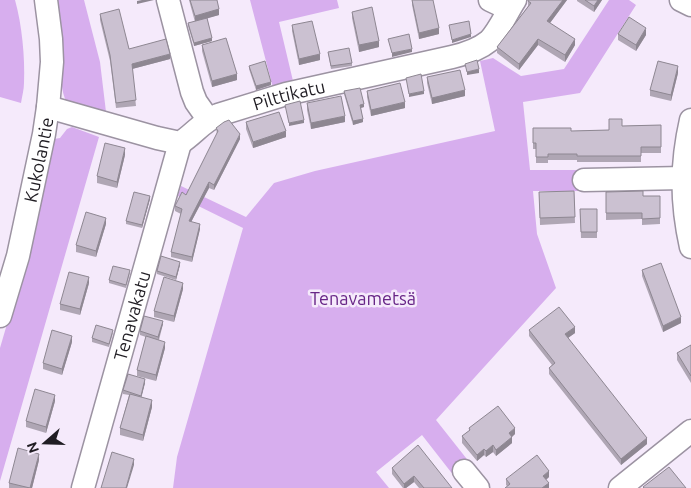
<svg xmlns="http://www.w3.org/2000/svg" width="691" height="488" viewBox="0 0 691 488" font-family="Ubuntu,sans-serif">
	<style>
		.green { fill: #d7aeee }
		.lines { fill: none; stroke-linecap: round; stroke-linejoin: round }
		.minor-casing { stroke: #9c93a2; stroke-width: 25 }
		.minor { stroke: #fff; stroke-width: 22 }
		.wall { fill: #afa6b4 }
		.shaded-wall { fill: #8e8792 }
		.building { fill: #cbc1d1; stroke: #8e8792 }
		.labels { text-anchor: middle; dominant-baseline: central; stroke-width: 5; stroke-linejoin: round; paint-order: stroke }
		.street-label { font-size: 18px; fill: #201d23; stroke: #f5eafb }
		.park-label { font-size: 18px; fill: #682687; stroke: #f5eafb }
	</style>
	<rect width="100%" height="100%" fill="#f5eafb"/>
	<!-- green -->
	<g class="green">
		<path d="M0 0H15C22 25 25 57 24 83 24 90 22 96 21 103L0 97Z"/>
		<path d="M56 0H84L100 62 106 112 66 101C58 83 63 62 62 43 62 29 58 14 56 0Z"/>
		<polygon points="250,0 337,0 339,8 279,22 293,81 273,88"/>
		<polygon points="609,0 629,0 636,5 580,93 523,102 530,170 581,170 582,191 533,191 537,234 556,288 436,420 470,463 454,476 422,435 376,472 389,488 173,488 177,457 243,228 178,196 181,186 246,217 274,183 315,171 495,131 480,61 493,58 521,76 564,69"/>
		<polygon points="72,127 99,137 0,481 0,348 24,266 54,139 60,138 67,129"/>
	</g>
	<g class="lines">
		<!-- minor casing -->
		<g class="minor-casing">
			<g id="minor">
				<polyline points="168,0 192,92 196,102 208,119"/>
				<polyline points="490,0 509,9"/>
				<polyline points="681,0 691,5"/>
				<path id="s1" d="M48 107 157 138 180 143C194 134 203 121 218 115L286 94 452 57C465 54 478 50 489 41 499 31 507 12 515 0"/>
				<path d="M691 120C681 164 681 202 691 247"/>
				<polyline points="584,180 683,178"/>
				<path id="s2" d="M0 316 18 256 44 134 48 107 52 62 51 39 46 0"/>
				<polyline points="464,471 478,488"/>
				<path id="s3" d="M83 488 180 143"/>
				<polyline points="620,488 691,431"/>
			</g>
		</g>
		<!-- minor -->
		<use href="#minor" class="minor"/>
	</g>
	<!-- wall -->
	<g class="wall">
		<polygon points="189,0 217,0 219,15 207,18 212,41 194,46 188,26 188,23 195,22"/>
		<polygon points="412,0 439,34 419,39 412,5"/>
		<polygon points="528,0 567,0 550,23 575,45 565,62 538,45 519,70 497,53 497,47 528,6"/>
		<polygon points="577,0 602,0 594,12 577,1"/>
		<polygon points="352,12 379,47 359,52 352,18"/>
		<polygon points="100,14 129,49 170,59 132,69 136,106 116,108 110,61 100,20"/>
		<polygon points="292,25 320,60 299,65 292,31"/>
		<polygon points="618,34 646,35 636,51 618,40"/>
		<polygon points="202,45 237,80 212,87 202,51"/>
		<polygon points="328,52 352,63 352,66 331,69"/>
		<polygon points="249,66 271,85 256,90 249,69"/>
		<polygon points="678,73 671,101 650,96 650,90"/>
		<polygon points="427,77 465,96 432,104 427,83"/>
		<polygon points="344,91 364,107 361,108 363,122 353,125 344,94"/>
		<polygon points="367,91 405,108 371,116 367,97"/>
		<polygon points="307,103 345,122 311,129 307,110"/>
		<polygon points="246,122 286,137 253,148 246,129"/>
		<polygon points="661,125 661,153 641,153 641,162 577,162 577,160 548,160 548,163 536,163 536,149 533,149 533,128 571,131 609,130 622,126"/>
		<polygon points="216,128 240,139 214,190 209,188 191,222 200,229 192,262 171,257 171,252 181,214 175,211 175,206 186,195 217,134"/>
		<polygon points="125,155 117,188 97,183 97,176"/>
		<polygon points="574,191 575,223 540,225 539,192"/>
		<polygon points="606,192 643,196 660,196 660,224 642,225 642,219 606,220"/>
		<polygon points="150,199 142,228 126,224 126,221"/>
		<polygon points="580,209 597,209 597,238 581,238"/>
		<polygon points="106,224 96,257 76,252 76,245"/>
		<polygon points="180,265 176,280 157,274 157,271"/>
		<polygon points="642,270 681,323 663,332 642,276"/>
		<polygon points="130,273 126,288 109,283 109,280"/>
		<polygon points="89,283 80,315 60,310 60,304"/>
		<polygon points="183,289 174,322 154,317 154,311"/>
		<polygon points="163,324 159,340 165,348 156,381 137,376 137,370 146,337 140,335 140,331"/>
		<polygon points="529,330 575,333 568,338 647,444 621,465 549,374 549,368 552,365 529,336"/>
		<polygon points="113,333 109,347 92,342 92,338"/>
		<polygon points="72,342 62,375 43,369 43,363"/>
		<polygon points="691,345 691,383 677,360 677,353"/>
		<polygon points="145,383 141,397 152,407 143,441 120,435 120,428 129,395 123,394 123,390"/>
		<polygon points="55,401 46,433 26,427 26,421"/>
		<polygon points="469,428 515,434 512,437 512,443 496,456 493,452 486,457 484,455 477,461 462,443 462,436 469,431"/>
		<polygon points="39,460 32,488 9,488 9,483"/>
		<polygon points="392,468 452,488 419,488 414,482 406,488 403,488 392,474"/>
		<polygon points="549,477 546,480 549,488 507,486 506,485 506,479"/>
	</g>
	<!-- shaded-wall -->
	<g class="shaded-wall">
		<polygon points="142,0 154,0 137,4 137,1"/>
		<polygon points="563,0 567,0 547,27 547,21"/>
		<polygon points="598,0 602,0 594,12 594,6"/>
		<polygon points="219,9 219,15 195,22 195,16"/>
		<polygon points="439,28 439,34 419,39 419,33"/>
		<polygon points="646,28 646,35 636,51 636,45"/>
		<polygon points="471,34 471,37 452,43 452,40"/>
		<polygon points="212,38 212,41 194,46 194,43"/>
		<polygon points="538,39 538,45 519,70 519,64"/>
		<polygon points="575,39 575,45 565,62 565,55"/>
		<polygon points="379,41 379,47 359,52 359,45"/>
		<polygon points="412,49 412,52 392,57 392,53"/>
		<polygon points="170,54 170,59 132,69 132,64"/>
		<polygon points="320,54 320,60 299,65 299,59"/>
		<polygon points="678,66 678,73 671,101 671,95"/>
		<polygon points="479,69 479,73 467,75 467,72"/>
		<polygon points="237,74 237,80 212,87 212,81"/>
		<polygon points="271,82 271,85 256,90 256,86"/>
		<polygon points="465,90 465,96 432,104 432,98"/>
		<polygon points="424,91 424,94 409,97 409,94"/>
		<polygon points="405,102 405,108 371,116 371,110"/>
		<polygon points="364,104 364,107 360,108 360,105"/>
		<polygon points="345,116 345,122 311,129 311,123"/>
		<polygon points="363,119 363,122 353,125 353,121"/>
		<polygon points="304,120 304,123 289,126 289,123"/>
		<polygon points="286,131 286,137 253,148 253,142"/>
		<polygon points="240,134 240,139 214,190 214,185"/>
		<polygon points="125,148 125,155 117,188 117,182"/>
		<polygon points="209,182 209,188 189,226 189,221"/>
		<polygon points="150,196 150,199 142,228 142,225"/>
		<polygon points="106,218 106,224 96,257 96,251"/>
		<polygon points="200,224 200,229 192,262 192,257"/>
		<polygon points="180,262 180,265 176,280 176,277"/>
		<polygon points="89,277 89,283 80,315 80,309"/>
		<polygon points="183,283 183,289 174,322 174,316"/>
		<polygon points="681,317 681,323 663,332 663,326"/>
		<polygon points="163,321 163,324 158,340 158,337"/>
		<polygon points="575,327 575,333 565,340 565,334"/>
		<polygon points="72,336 72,342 62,375 62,369"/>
		<polygon points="165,342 165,348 156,381 156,375"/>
		<polygon points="145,379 145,383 141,399 141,396"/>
		<polygon points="55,395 55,401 46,433 46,427"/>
		<polygon points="152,400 152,407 143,441 143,435"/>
		<polygon points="515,428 515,434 509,439 509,433"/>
		<polygon points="512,437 512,443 496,456 496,450"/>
		<polygon points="647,438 647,444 621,465 621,459"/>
		<polygon points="493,445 493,452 486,457 486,451"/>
		<polygon points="484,449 484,455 477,461 477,455"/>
		<polygon points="39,454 39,460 32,488 30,488"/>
		<polygon points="134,459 134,465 127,488 126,488"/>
		<polygon points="549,471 549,477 543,482 543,476"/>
		<polygon points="414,476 414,482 406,488 404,488 404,484"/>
		<polygon points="549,483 549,488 542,488"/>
	</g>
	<!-- building -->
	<g class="building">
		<polygon points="190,0 217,0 219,9 195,16"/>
		<polygon points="412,0 433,0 439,28 419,33"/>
		<polygon points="528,0 563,0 547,21 575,39 565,55 538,39 519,64 497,47 531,3 528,1"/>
		<polygon points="585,0 598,0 594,6"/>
		<polygon points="372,7 379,41 359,45 352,12"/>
		<polygon points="119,9 129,49 166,39 170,54 132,64 136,100 116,103 110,55 100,14"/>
		<polygon points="629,17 646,28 636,45 618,34"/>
		<polygon points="207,18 212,38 194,43 188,23"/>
		<polygon points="312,21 320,54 299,59 292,25"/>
		<polygon points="469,21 471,34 452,40 449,25"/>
		<polygon points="409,34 412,49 392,53 388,39"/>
		<polygon points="226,38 237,74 212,81 202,45"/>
		<polygon points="349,48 352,63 331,66 328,52"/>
		<polygon points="477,60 479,69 467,72 465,64"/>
		<polygon points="265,61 271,82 256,86 249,66"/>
		<polygon points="658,61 678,66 671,95 650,90"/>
		<polygon points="460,70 465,90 432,98 427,77"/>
		<polygon points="421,74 424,91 409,94 406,78"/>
		<polygon points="400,83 405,102 371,110 367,91"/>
		<polygon points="360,88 364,104 360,105 363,119 353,121 344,91"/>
		<polygon points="341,96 345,116 311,123 307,103"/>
		<polygon points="300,101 304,120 289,123 285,105"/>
		<polygon points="279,112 286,131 253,142 246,122"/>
		<polygon points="609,119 622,119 622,126 661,125 661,147 641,147 641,156 577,156 577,154 548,154 548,157 536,157 536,143 533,143 533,128 571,128 571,131 609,130"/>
		<polygon points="229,120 240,134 214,185 209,182 189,221 200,224 192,257 171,252 182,209 175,206 182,192 186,195 218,131 216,128 224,122"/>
		<polygon points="105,143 125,148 117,182 97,176"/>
		<polygon points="574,191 575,217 540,218 539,192"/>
		<polygon points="643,191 643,196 660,196 660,218 642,219 642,213 606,213 606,192"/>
		<polygon points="134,192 150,196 142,225 126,221"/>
		<polygon points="580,209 597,209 597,232 581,232"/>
		<polygon points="86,212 106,218 96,251 76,245"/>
		<polygon points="161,256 180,262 176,277 157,271"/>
		<polygon points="661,263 681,317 663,326 642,270"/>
		<polygon points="113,266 130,270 126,285 109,280"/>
		<polygon points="69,272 89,277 80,309 60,304"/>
		<polygon points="164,277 183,283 174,316 154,311"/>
		<polygon points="559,307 575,327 565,334 647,438 621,459 549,368 555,363 529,330"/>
		<polygon points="144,316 163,321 158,337 140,331"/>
		<polygon points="96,325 113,330 109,344 92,338"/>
		<polygon points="52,330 72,336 62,369 43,363"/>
		<polygon points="146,336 165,342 156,375 137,370"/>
		<polygon points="691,345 691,376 677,353"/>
		<polygon points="128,374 145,379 141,396 123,390"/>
		<polygon points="35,389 55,395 46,427 26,421"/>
		<polygon points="130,394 152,400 143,435 120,428"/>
		<polygon points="498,406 515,428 509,433 512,437 496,450 493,445 486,451 484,449 477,455 462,436 470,430 469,428"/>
		<polygon points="418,445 452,488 424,488 414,476 404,484 392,468"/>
		<polygon points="18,448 39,454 30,488 9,483"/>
		<polygon points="112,452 134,459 126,488 101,488"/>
		<polygon points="537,455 549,471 543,476 549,483 542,488 505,488 510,484 506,479"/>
		<polygon points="669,467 686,488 644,488 643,487"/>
	</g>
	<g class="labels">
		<!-- street labels -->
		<g class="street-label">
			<text stroke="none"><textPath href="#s1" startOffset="258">Pilttikatu</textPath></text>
			<text stroke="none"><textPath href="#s2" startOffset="161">Kukolantie</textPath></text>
			<text stroke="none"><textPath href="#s3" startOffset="179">Tenavakatu</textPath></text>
		</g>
		<!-- park labels -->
		<g class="park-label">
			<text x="363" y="298">Tenavametsä</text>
		</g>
	</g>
	<!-- north arrow -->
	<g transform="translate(45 443) rotate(250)" stroke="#f5eafb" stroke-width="4" paint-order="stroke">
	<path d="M0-4L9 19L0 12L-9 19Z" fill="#201d23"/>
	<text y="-8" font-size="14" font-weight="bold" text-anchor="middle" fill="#201d23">N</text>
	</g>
</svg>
